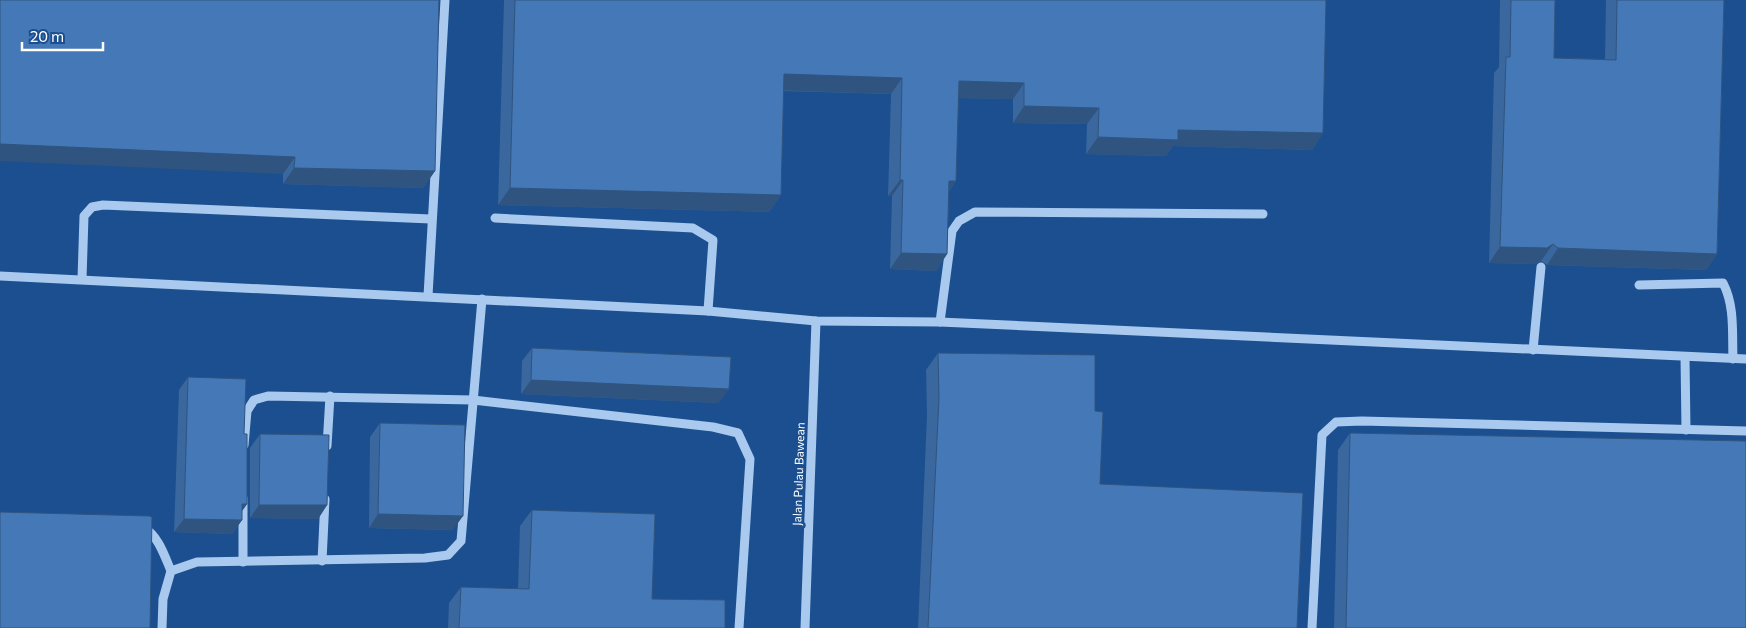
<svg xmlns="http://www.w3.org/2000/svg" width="1746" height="628" viewBox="0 0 1746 628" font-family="Commissioner,sans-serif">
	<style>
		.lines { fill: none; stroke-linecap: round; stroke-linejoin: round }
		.minor { stroke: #a9c9ee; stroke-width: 9 }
		.wall { fill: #3a679d }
		.shaded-wall { fill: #305480 }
		.building { fill: #4478b7; stroke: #305480 }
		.labels { text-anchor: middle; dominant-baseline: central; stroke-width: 5; stroke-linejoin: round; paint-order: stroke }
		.street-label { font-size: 12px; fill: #fff; stroke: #1b4f8f }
	</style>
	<rect width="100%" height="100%" fill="#1b4f8f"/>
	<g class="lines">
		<!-- minor -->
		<g class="minor">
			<polyline points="495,218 693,228 713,240 708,311"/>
			<polyline points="0,276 708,311 816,321 940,322 1746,359"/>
			<polyline points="82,279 84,216 92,207 103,205 431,219"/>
			<path d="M1639 285 1723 283C1735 306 1732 333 1733 359"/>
			<polyline points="428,296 445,0"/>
			<polyline points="940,322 952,231 959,221 975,212 1263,214"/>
			<polyline points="1533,350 1541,267"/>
			<polyline points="1685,357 1686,430"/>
			<polyline points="244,445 247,411 254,400 268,396 473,400 713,427 738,433 750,459 739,628"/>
			<polyline points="327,446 330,396"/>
			<polyline points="243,498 243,562"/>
			<path d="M144 528C158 535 165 557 171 571"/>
			<polyline points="322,561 325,499"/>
			<polyline points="162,628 163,599 171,571 197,562 425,558 448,555 461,541 482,299"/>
			<polyline points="805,628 816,321"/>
			<polyline points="1312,628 1322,435 1336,422 1362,421 1746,431"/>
		</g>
	</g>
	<!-- wall -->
	<g class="wall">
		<polygon points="0,0 435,171 423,188 283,184 283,174"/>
		<polygon points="504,0 1326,0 1323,133 1312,150 1173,146 1166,156 1086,154 1087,124 1013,123 1013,99 958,98 956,181 949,191 947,254 936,271 890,269 892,196 888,196 891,94 783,91 781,195 769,212 498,205"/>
		<polygon points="1500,0 1555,0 1554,58 1605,59 1606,0 1724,0 1717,254 1706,270 1547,265 1541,261 1535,264 1489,263 1494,73 1499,67"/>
		<polygon points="532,348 719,403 521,394 522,361"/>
		<polygon points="938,353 1095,411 1100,484 1297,628 918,628 927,415 926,370"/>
		<polygon points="188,377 244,434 247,504 242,511 242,520 232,534 174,532 179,390"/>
		<polygon points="380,423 453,530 369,528 370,437"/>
		<polygon points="1350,433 1746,628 1334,628 1338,450"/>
		<polygon points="260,434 327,505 318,519 250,518 250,448"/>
		<polygon points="532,510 652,599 725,628 448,628 449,603 461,587 518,589 520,526"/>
	</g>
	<!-- shaded-wall -->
	<g class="shaded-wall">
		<polygon points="784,74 902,78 891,94 772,90"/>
		<polygon points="959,81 1024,83 1013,99 947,98"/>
		<polygon points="1024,106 1099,108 1087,124 1013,123"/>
		<polygon points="1178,130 1323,133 1312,150 1173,146 1166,156 1086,154 1098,137"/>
		<polygon points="0,144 295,157 283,174 0,161"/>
		<polygon points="294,168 435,171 423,188 283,184"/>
		<polygon points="900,180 903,180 892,196 888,196"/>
		<polygon points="949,181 956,181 944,197"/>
		<polygon points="510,188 781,195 769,212 498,205"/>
		<polygon points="1553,244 1541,261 1535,264 1489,263 1500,247"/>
		<polygon points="1558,248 1717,254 1706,270 1547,265"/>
		<polygon points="901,253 947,254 936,271 890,269"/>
		<polygon points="531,380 729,389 719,403 521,394"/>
		<polygon points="242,504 247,504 237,518"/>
		<polygon points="259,505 327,505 318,519 250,518"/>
		<polygon points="378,514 463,516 453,530 369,528"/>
		<polygon points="184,519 242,520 232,534 174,532"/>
	</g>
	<!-- building -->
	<g class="building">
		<polygon points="0,0 439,0 435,171 294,168 295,157 0,144"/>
		<polygon points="515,0 1326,0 1323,133 1178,130 1178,140 1098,137 1099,108 1024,106 1024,83 959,81 956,181 949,181 947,254 901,253 903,180 900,180 902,78 784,74 781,195 510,188"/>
		<polygon points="1511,0 1555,0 1554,58 1616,60 1617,0 1724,0 1717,254 1558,248 1553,244 1547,248 1500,247 1506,57 1510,57"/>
		<polygon points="532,348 731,357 729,389 531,380"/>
		<polygon points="938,353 1095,355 1095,411 1103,412 1100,484 1303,493 1297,628 928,628 939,398"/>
		<polygon points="188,377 246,379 244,434 247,434 247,504 242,504 242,520 184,519"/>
		<polygon points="380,423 465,425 463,516 378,514"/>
		<polygon points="1350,433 1746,441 1746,628 1346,628"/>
		<polygon points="260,434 329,435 327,505 259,505"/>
		<polygon points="532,510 655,514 652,599 725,600 725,628 459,628 461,587 529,589"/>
		<polygon points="0,512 149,516 152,517 150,628 0,628"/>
	</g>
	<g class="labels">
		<!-- street labels -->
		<g class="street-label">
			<text transform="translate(798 474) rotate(-88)">Jalan Pulau Bawean</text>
		</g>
	</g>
	<!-- scale -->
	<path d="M22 42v8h81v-8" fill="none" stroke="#ffffff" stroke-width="2.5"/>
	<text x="30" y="42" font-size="15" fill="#ffffff" stroke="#1b4f8f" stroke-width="4" paint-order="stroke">20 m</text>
</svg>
